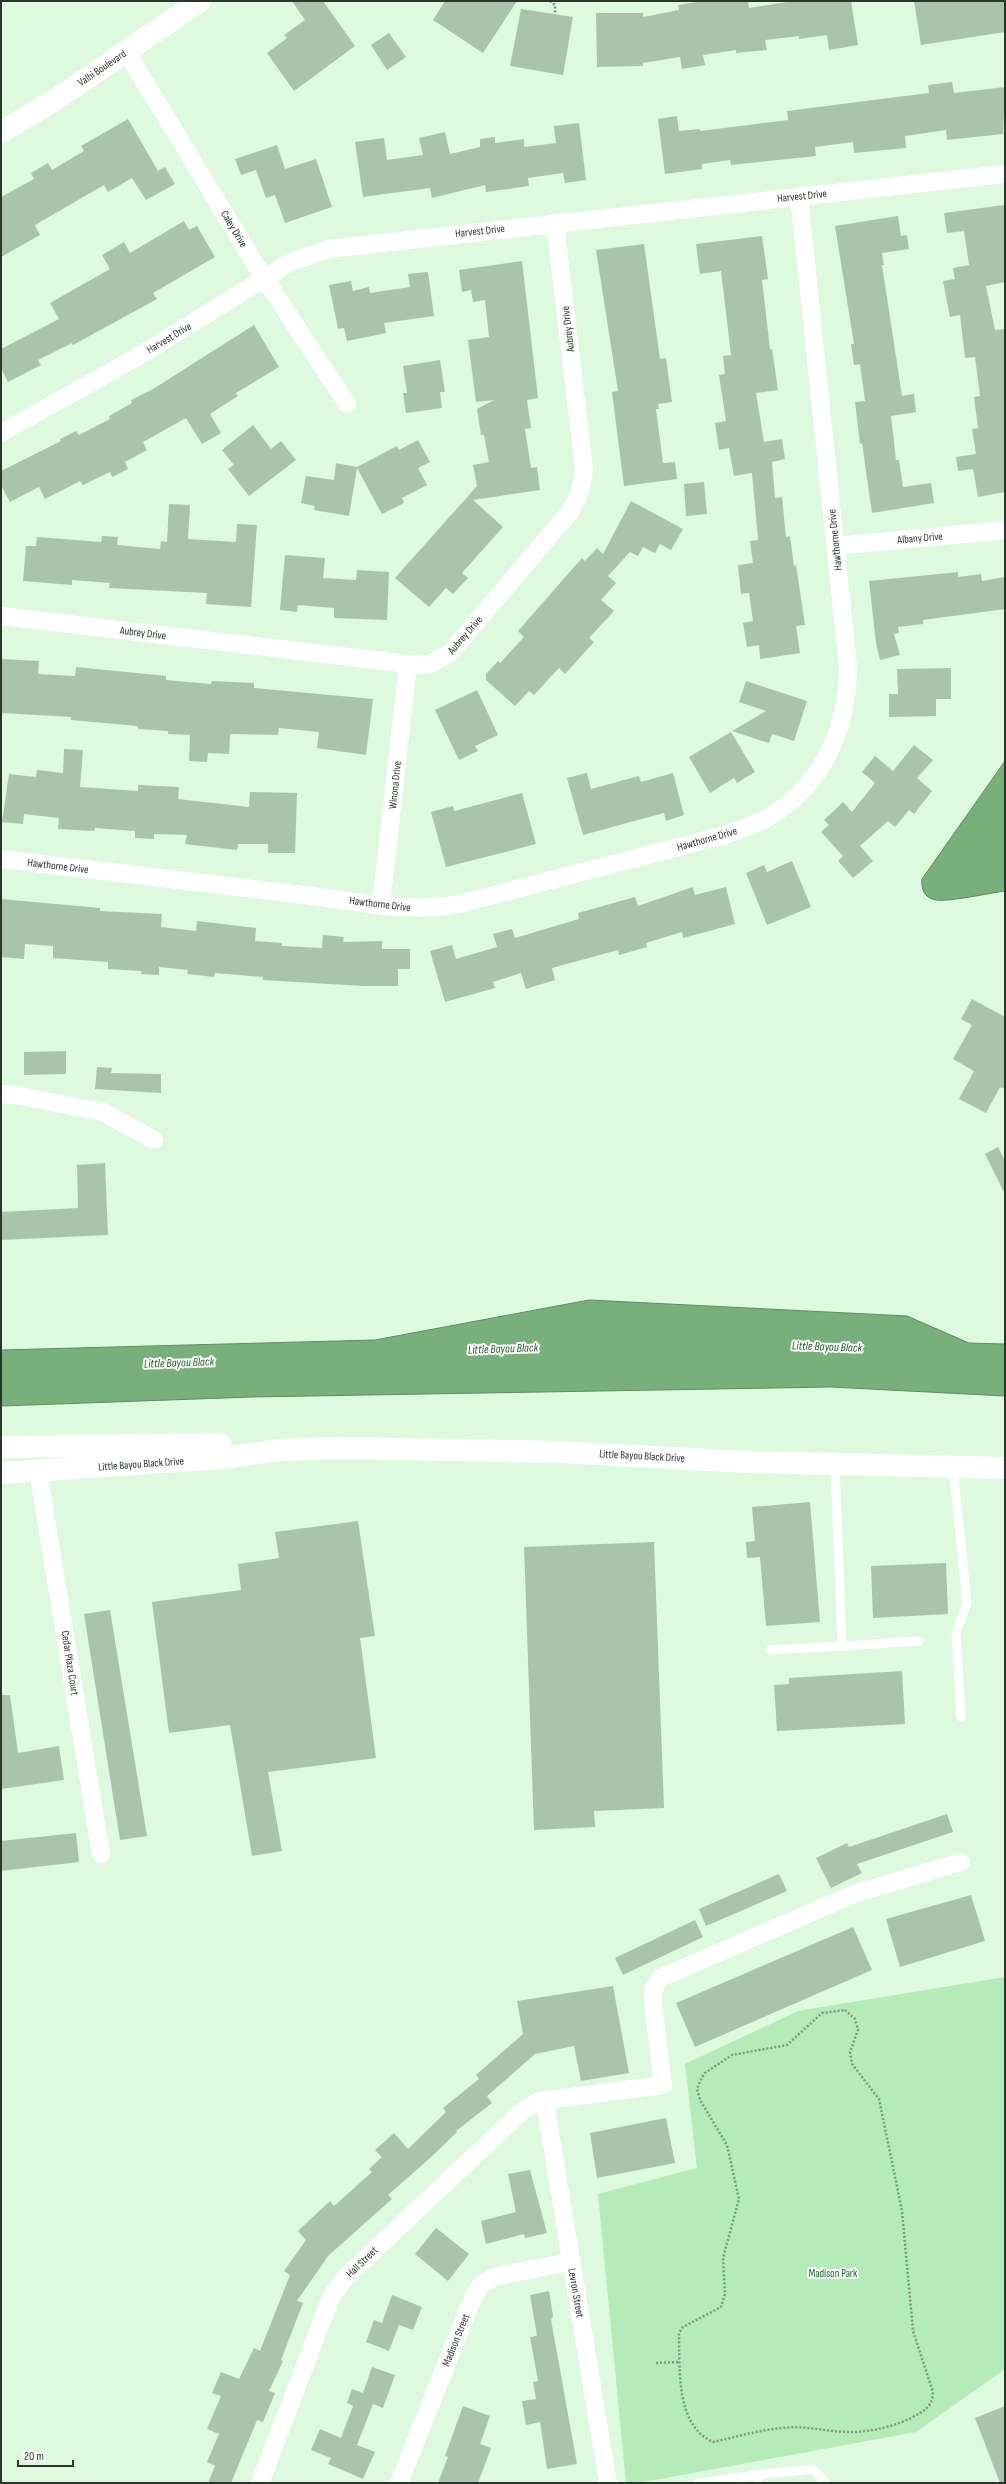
<svg xmlns="http://www.w3.org/2000/svg" width="1006" height="2484" viewBox="0 0 1006 2484" font-family="'Sofia Sans Condensed',sans-serif">
	<style>
		.green { fill: #b5ebb8 }
		.water { fill: #77b07b; stroke: #608b63 }
		.building { fill: #a9c4aa }
		.lines { fill: none; stroke-linecap: round; stroke-linejoin: round }
		.path { stroke: #829583; stroke-width: 2.5; stroke-dasharray: 2 2; stroke-linecap: butt }
		.service { stroke: #fff; stroke-width: 9 }
		.minor { stroke: #fff; stroke-width: 18 }
		.tertiary { stroke: #fff; stroke-width: 22 }
		.secondary { stroke: #fff; stroke-width: 22 }
		.labels { text-anchor: middle; dominant-baseline: central; stroke-width: 4; stroke-linejoin: round; paint-order: stroke }
		.street-label { font-size: 11px; fill: #2a352b; stroke: #fff }
		.park-label { font-size: 11px; fill: #166a28; stroke: #fff }
		.water-label { font-size: 12px; font-style: italic; fill: #1d5926; stroke: #fff }
	</style>
	<rect width="100%" height="100%" fill="#ddf9de"/>
	<!-- green -->
	<polygon class="green" points="1005,1977 1005,2369 916,2432 638,2483 626,2483 598,2194 697,2168 685,2064 798,2011"/>
	<!-- water -->
	<g class="water">
		<path d="M1005 761V891C990 893 949 902 936 900 924 898 921 889 922 879Z"/>
		<polygon points="589,1300 907,1316 969,1343 1005,1344 1005,1396 831,1387 252,1397 1,1406 1,1350 375,1340"/>
	</g>
	<!-- building -->
	<g class="building">
		<polygon points="292,1 323,1 355,46 294,91 267,53 287,38 284,35 305,20"/>
		<polygon points="445,1 517,1 483,53 433,20"/>
		<polygon points="702,1 748,1 749,8 793,1 851,1 858,45 829,50 827,35 799,39 799,36 765,40 767,50 736,53 736,50 703,55 705,65 682,69 680,57 643,63 643,66 597,67 596,13 643,13 643,17 679,10 678,5"/>
		<polygon points="914,1 1005,1 1005,32 921,45"/>
		<polygon points="521,9 573,17 563,75 510,66"/>
		<polygon points="389,33 406,57 387,70 371,45"/>
		<polygon points="952,82 954,93 1005,87 1003,134 947,140 946,130 905,136 906,148 854,153 853,142 815,147 816,156 731,165 730,160 702,164 702,169 665,174 658,119 677,116 679,131 700,129 700,131 788,120 787,111 929,93 928,85"/>
		<polygon points="128,119 158,171 165,167 175,184 146,200 132,178 108,192 104,185 35,225 40,235 1,257 1,197 34,179 31,173 48,163 52,170 84,151 81,146"/>
		<polygon points="579,123 586,180 565,183 563,173 528,178 529,186 486,192 485,185 432,198 430,188 363,197 355,142 384,138 387,160 423,155 419,138 445,132 450,154 480,147 480,139 495,137 495,143 524,139 524,147 556,143 554,126"/>
		<polygon points="277,145 285,169 316,159 332,207 285,223 275,195 266,198 256,170 241,175 235,159"/>
		<polygon points="1004,205 1005,282 986,286 995,330 1005,329 1005,492 978,497 973,469 958,471 956,457 976,454 972,429 978,428 974,397 980,396 975,357 965,358 960,315 950,317 943,281 955,279 953,268 969,265 964,231 947,233 944,213"/>
		<polygon points="898,216 901,236 907,235 909,249 882,253 884,265 882,265 902,396 914,394 916,412 891,416 896,460 899,460 903,487 931,483 934,503 872,513 862,443 860,444 855,402 865,401 860,364 854,365 851,344 854,344 835,226"/>
		<polygon points="184,221 189,230 197,226 215,257 153,293 157,299 73,345 72,343 38,360 41,365 8,382 1,368 1,349 59,319 50,303 110,269 102,255 124,242 130,253"/>
		<polygon points="762,236 768,279 762,280 770,349 772,349 778,390 756,393 764,442 782,439 785,459 772,462 775,498 782,497 786,537 790,536 794,566 796,565 805,625 796,626 800,653 760,659 759,645 747,647 743,623 753,621 749,593 741,594 738,565 753,563 750,541 758,540 752,473 734,476 729,448 719,450 715,423 726,421 719,375 725,374 723,356 731,355 721,271 700,274 696,244"/>
		<polygon points="644,244 660,359 666,358 672,402 658,404 659,409 656,409 663,463 675,462 677,479 624,486 612,392 618,391 596,250"/>
		<polygon points="522,261 538,398 527,400 531,428 525,429 531,468 537,467 540,490 473,500 503,527 462,573 468,578 453,594 446,588 429,607 395,578 477,486 473,465 489,462 484,435 481,435 477,409 494,400 476,402 468,340 489,337 485,300 473,302 471,290 462,292 459,270"/>
		<polygon points="428,272 434,316 384,323 386,333 347,341 344,328 338,329 329,285 351,281 353,291 369,287 370,293 410,287 408,274"/>
		<polygon points="254,325 279,367 236,393 238,396 210,414 221,433 202,444 186,418 143,442 147,450 125,462 128,469 112,477 110,472 83,485 80,481 45,499 39,487 10,502 1,485 1,471 61,441 60,439 76,431 79,435 110,419 109,416 132,403 131,400 153,389"/>
		<polygon points="440,360 445,392 440,392 442,408 406,413 403,393 407,393 403,366"/>
		<polygon points="253,425 271,449 281,441 296,460 249,496 228,469 234,465 222,450"/>
		<polygon points="418,440 430,462 418,468 427,485 402,498 404,503 382,514 357,468 349,516 314,510 315,506 301,503 306,476 334,480 336,463 357,467 397,446 399,450"/>
		<polygon points="704,482 707,514 686,516 684,484"/>
		<polygon points="631,501 683,529 671,550 660,544 655,553 643,547 638,556 630,552 608,576 616,583 601,600 614,611 589,638 594,642 565,674 559,668 534,695 529,691 515,706 486,680 486,674 498,661 500,663 524,637 518,631 582,558 585,561 597,548 603,554"/>
		<polygon points="169,504 190,505 188,539 236,542 237,524 257,525 251,607 206,604 207,593 109,588 110,583 72,580 72,585 23,581 26,546 36,546 37,537 101,542 102,536 118,537 117,545 160,549 161,541 167,542"/>
		<polygon points="285,555 325,558 323,578 356,580 357,570 389,572 387,620 334,618 334,608 298,605 297,612 280,610"/>
		<polygon points="958,572 958,577 981,574 982,581 1005,577 1005,609 923,620 923,624 898,627 899,633 894,634 900,655 880,660 876,643 869,581"/>
		<polygon points="1,659 39,661 38,674 75,676 76,667 166,676 166,680 211,684 212,681 254,683 254,688 373,699 366,755 317,748 319,732 279,728 278,735 230,734 229,754 208,753 207,762 189,761 190,735 168,734 168,731 138,729 138,726 71,720 71,717 1,713"/>
		<polygon points="951,668 951,699 936,699 936,716 889,717 889,694 898,694 897,669"/>
		<polygon points="746,681 807,701 794,741 772,734 769,743 732,731 766,711 739,702"/>
		<polygon points="477,690 498,735 475,746 478,751 459,760 435,710"/>
		<polygon points="731,732 755,772 737,783 734,778 710,793 689,757"/>
		<polygon points="914,745 933,760 917,778 932,791 914,814 909,810 895,827 888,821 860,846 873,861 853,878 838,861 843,856 821,832 829,825 824,820 843,802 852,812 875,783 862,772 875,756 893,771"/>
		<polygon points="64,749 83,750 80,787 138,791 138,785 179,787 178,799 249,807 250,792 297,793 295,853 268,853 268,844 238,844 237,850 185,844 187,835 154,834 154,839 135,838 135,831 95,828 94,831 58,829 59,818 24,814 23,824 2,822 9,774 36,777 37,770 63,773"/>
		<polygon points="587,773 591,789 639,776 641,782 673,773 684,815 666,821 664,813 583,835 567,778"/>
		<polygon points="522,793 536,844 446,867 431,812 453,806 454,811"/>
		<polygon points="792,861 811,907 767,925 746,873 764,865 767,872"/>
		<polygon points="693,887 695,895 726,887 735,924 683,938 682,932 646,943 647,947 619,955 618,950 552,968 555,980 526,989 521,973 493,982 495,988 445,1002 430,951 452,945 456,959 497,947 493,934 512,929 515,938 579,919 578,913 635,897 638,906"/>
		<polygon points="1,899 100,908 100,911 162,914 161,927 196,931 197,921 256,928 255,941 282,943 282,946 322,948 323,935 344,937 343,942 382,941 382,949 410,949 410,969 398,969 398,986 363,986 263,980 263,977 215,973 214,977 187,974 188,970 159,967 159,975 141,974 142,971 108,969 108,962 53,958 53,946 25,944 24,959 1,957"/>
		<polygon points="972,999 1005,1017 1005,1089 1000,1087 986,1113 959,1099 974,1071 953,1059 972,1025 961,1019"/>
		<polygon points="66,1051 66,1074 24,1075 24,1052"/>
		<polygon points="97,1067 112,1068 111,1073 161,1074 161,1093 95,1089"/>
		<polygon points="998,1147 1005,1161 1005,1194 985,1154"/>
		<polygon points="105,1163 108,1235 1,1240 1,1212 78,1208 77,1165"/>
		<polygon points="810,1502 820,1622 766,1626 760,1557 747,1558 746,1542 755,1541 752,1507"/>
		<polygon points="358,1521 375,1636 360,1638 376,1758 268,1772 282,1851 252,1856 230,1725 169,1733 152,1602 241,1590 238,1564 279,1558 275,1532"/>
		<polygon points="654,1542 664,1808 594,1811 595,1827 534,1830 524,1547"/>
		<polygon points="946,1563 948,1614 873,1618 871,1566"/>
		<polygon points="110,1610 147,1836 120,1840 84,1614"/>
		<polygon points="902,1671 905,1724 777,1731 774,1685 789,1684 789,1678"/>
		<polygon points="1,1695 10,1695 18,1753 59,1746 64,1780 1,1789"/>
		<polygon points="947,1814 953,1832 857,1864 862,1873 831,1888 816,1858 847,1843 849,1847"/>
		<polygon points="76,1833 79,1862 1,1871 1,1841"/>
		<polygon points="779,1874 787,1891 706,1926 699,1909"/>
		<polygon points="971,1895 985,1941 900,1967 886,1919"/>
		<polygon points="695,1920 703,1937 623,1975 615,1958"/>
		<polygon points="853,1927 872,1970 695,2047 676,2003"/>
		<polygon points="613,1986 629,2073 581,2081 574,2046 535,2054 487,2096 492,2103 456,2131 457,2132 429,2159 388,2195 392,2199 328,2256 297,2301 303,2303 281,2360 283,2361 269,2391 275,2393 263,2422 257,2420 231,2483 208,2483 215,2466 207,2462 219,2434 207,2429 221,2396 212,2393 221,2372 239,2379 254,2348 260,2351 290,2275 284,2271 306,2240 298,2231 330,2201 334,2206 372,2172 369,2169 382,2157 375,2150 394,2133 408,2149 446,2112 443,2108 479,2079 476,2075 523,2034 517,2001"/>
		<polygon points="666,2118 675,2163 597,2178 590,2133"/>
		<polygon points="530,2170 547,2233 525,2238 524,2234 486,2244 481,2221 516,2212 508,2174"/>
		<polygon points="436,2228 469,2254 448,2281 415,2254"/>
		<polygon points="549,2291 553,2316 551,2320 577,2464 547,2469 540,2422 526,2425 522,2401 536,2399 533,2382 538,2381 530,2337 537,2336 530,2295"/>
		<polygon points="392,2295 422,2307 413,2330 399,2325 389,2351 366,2342 374,2320 382,2323"/>
		<polygon points="372,2367 395,2375 383,2408 373,2404 357,2445 375,2452 363,2479 328,2464 331,2458 311,2450 320,2429 341,2438 353,2406 347,2403 352,2389 363,2393"/>
		<polygon points="463,2406 490,2416 480,2444 491,2448 478,2483 438,2483 448,2457 445,2456"/>
		<polygon points="1005,2406 1005,2483 1000,2483 975,2418"/>
	</g>
	<g class="lines">
		<!-- path -->
		<g class="path">
			<polyline points="550,1 555,5 555,15"/>
			<path d="M845 2010 855 2019 858 2030 850 2052 852 2064 879 2099 902 2211 913 2331 933 2392C932 2408 924 2411 911 2418 892 2427 871 2432 849 2432 826 2432 805 2425 782 2428 759 2430 736 2437 713 2442 675 2425 680 2369 679 2333L683 2327 721 2307 725 2294 723 2258 739 2199 727 2145 700 2100 697 2089 700 2081 705 2073 732 2055 787 2045 822 2013Z"/>
			<polyline points="656,2363 680,2362"/>
		</g>
		<!-- service -->
		<g class="service">
			<polyline points="953,1467 967,1603 956,1632 961,1717"/>
			<polyline points="842,1646 919,1641"/>
			<polyline points="770,1650 842,1646 835,1464"/>
			<polyline points="699,2483 757,2475"/>
			<polyline points="758,2483 757,2475 813,2469 825,2483"/>
		</g>
		<!-- minor -->
		<g class="minor">
			<polyline points="126,51 252,259 347,404"/>
			<polyline points="1,433 137,357 291,262 329,249 1005,174"/>
			<polyline points="836,546 1005,530"/>
			<path d="M1 616 417 665 430 664 450 653 569 513C579 499 583 485 584 468L555 223"/>
			<path d="M1 859C99 871 198 882 296 894 350 900 404 914 459 904L721 836C736 831 752 826 767 818 822 787 848 729 848 667L799 196"/>
			<polyline points="381,906 408,664"/>
			<polyline points="1,1094 15,1095 103,1112 154,1140"/>
			<polyline points="38,1471 101,1854"/>
			<polyline points="545,2102 608,2483"/>
			<polyline points="260,2483 331,2297 345,2278 523,2110 539,2101 663,2085 653,2003 653,1991 660,1978 854,1894 961,1862"/>
			<polyline points="399,2483 472,2300 481,2284 497,2276 571,2262"/>
		</g>
		<!-- tertiary -->
		<polyline class="tertiary" points="1,132 55,100 200,1"/>
		<!-- secondary -->
		<g class="secondary">
			<polyline points="1,1447 220,1444"/>
			<polyline points="1,1473 223,1458 280,1450 340,1448 560,1452 747,1462 1005,1468"/>
		</g>
	</g>
	<g class="labels">
		<!-- street labels -->
		<g class="street-label">
			<text transform="translate(102 68) rotate(-34)">Valhi Boulevard</text>
			<text transform="translate(802 196) rotate(-6)">Harvest Drive</text>
			<text transform="translate(234 229) rotate(59)">Caley Drive</text>
			<text transform="translate(480 231) rotate(-6)">Harvest Drive</text>
			<text transform="translate(568 329) rotate(-97)">Aubrey Drive</text>
			<text transform="translate(169 338) rotate(-31)">Harvest Drive</text>
			<text transform="translate(920 538) rotate(-5)">Albany Drive</text>
			<text transform="translate(835 540) rotate(-96)">Hawthorne Drive</text>
			<text transform="translate(143 633) rotate(7)">Aubrey Drive</text>
			<text transform="translate(465 635) rotate(-49)">Aubrey Drive</text>
			<text transform="translate(395 785) rotate(-84)">Winona Drive</text>
			<text transform="translate(707 839) rotate(-16)">Hawthorne Drive</text>
			<text transform="translate(58 866) rotate(7)">Hawthorne Drive</text>
			<text transform="translate(380 904) rotate(7)">Hawthorne Drive</text>
			<text transform="translate(642 1456) rotate(3)">Little Bayou Black Drive</text>
			<text transform="translate(141 1464) rotate(-4)">Little Bayou Black Drive</text>
			<text transform="translate(70 1663) rotate(81)">Cedar Plaza Court</text>
			<text transform="translate(362 2262) rotate(-44)">Hall Street</text>
			<text transform="translate(576 2293) rotate(80)">Levron Street</text>
			<text transform="translate(456 2340) rotate(-68)">Madison Street</text>
		</g>
		<!-- park labels -->
		<g class="park-label">
			<text x="833" y="2273">Madison Park</text>
		</g>
		<!-- water labels -->
		<g class="water-label">
			<text transform="translate(827 1347) rotate(2)">Little Bayou Black</text>
			<text transform="translate(503 1349) rotate(-2)">Little Bayou Black</text>
			<text transform="translate(179 1363) rotate(-2)">Little Bayou Black</text>
		</g>
	</g>
	<!-- border -->
	<rect width="1006" height="2484" fill="none" stroke="#2a352b" stroke-width="4"/>
	<!-- scale -->
	<path d="M18 2460v6h55v-6" fill="none" stroke="#2a352b" stroke-width="2"/>
	<text x="24" y="2460" font-size="12" fill="#2a352b" stroke="#ffffff" stroke-width="3" paint-order="stroke">20 m</text>
</svg>
